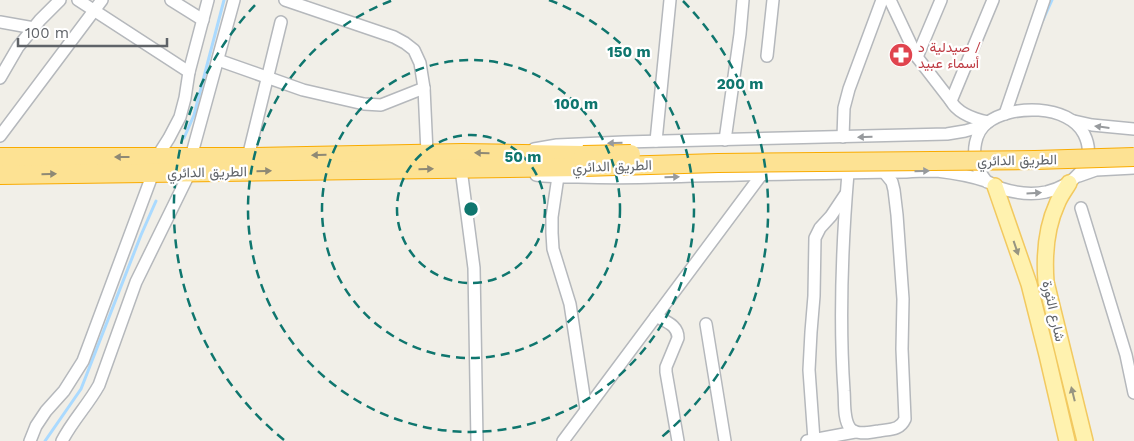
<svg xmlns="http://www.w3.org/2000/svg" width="1134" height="441" viewBox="0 0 1134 441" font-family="'Work Sans',Vazirmatn,sans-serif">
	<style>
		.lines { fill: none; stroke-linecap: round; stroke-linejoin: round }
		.stream { stroke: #aadaff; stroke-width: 3 }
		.minor-casing { stroke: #b5b8bc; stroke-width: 14 }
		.major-casing { stroke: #f2c960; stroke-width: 18 }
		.highway-casing { stroke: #f9ab00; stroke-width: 20 }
		.minor { stroke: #fff; stroke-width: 11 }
		.major { stroke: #fff2af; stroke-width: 15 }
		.highway { stroke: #fde293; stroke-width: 18 }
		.highway-bridge-casing { stroke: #f9ab00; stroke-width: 20; stroke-linecap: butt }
		.highway-bridge { stroke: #fde293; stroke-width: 18 }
		.oneway { fill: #979a9d }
		.oneway2 { fill: #8e8975 }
		.oneway3 { fill: #979581 }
		.ring { fill: none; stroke: #0f766e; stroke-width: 2.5; stroke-dasharray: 9 6 }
		.labels { text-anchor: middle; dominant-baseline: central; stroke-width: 4.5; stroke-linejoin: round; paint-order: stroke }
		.health-label { font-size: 14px; fill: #be3a42; stroke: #fff; text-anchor: start }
		.street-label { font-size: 14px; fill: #5f6368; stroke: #fff }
		.centre { fill: #0f766e; stroke: #fff; stroke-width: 2.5 }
		.ring-label { font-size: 15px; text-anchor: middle; font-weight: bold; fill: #0f766e; stroke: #fff; stroke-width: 4.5; stroke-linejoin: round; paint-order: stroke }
	</style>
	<rect width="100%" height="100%" fill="#f1efe8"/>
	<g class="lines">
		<!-- stream -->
		<g class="stream">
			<polyline points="1043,20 1052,0"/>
			<polyline points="184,138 194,115 224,0"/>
			<polyline points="45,441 81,389 141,235 156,201"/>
		</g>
		<!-- minor casing -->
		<g class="minor-casing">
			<g id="minor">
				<polyline points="78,0 189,72"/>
				<polyline points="171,0 203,20"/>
				<polyline points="285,0 394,37 405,43 414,50 420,63 424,88 427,153"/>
				<path d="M890 0 917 57 951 101C958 114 974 119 988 122"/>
				<polyline points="0,22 34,28"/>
				<polyline points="767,56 773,0"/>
				<polyline points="917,57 941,0"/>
				<polyline points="218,60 303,90 364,104 381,105 424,88"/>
				<polyline points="0,78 18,47 40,20 60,0"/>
				<polyline points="951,101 993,0"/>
				<polyline points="1005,114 1044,0"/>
				<polyline points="1074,121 1092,125 1134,129"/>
				<polyline points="0,136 102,0"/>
				<polyline points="843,137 844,108 849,89 882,0"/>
				<polyline points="725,140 740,34 743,0"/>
				<polyline points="656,141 670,0"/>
				<polyline points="534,149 557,145 624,142 947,134 965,131 983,126"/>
				<polyline points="157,157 169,138 180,117 185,98 189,72 208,0"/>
				<polyline points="191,157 234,0"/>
				<polyline points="248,157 281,22"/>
				<polyline points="461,169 474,268 477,441"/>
				<polyline points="559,170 552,217 552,233 553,249 570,304 586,409"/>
				<path d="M848 173C842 245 839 318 844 391 845 401 843 419 850 428 857 436 870 432 879 431 891 429 900 430 905 419L902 349 903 299 897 215 894 190 892 182 884 172"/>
				<path d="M536 175C549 177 564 177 578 177 605 178 632 178 659 177 722 175 785 174 848 173 868 172 887 172 906 172 917 171 927 171 937 171 954 173 971 176 986 181 991 183 995 186 1000 188 1015 193 1031 195 1046 192 1072 186 1099 164 1084 134 1069 104 1011 104 987 123 975 132 972 152 977 165 979 172 983 177 987 182"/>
				<polyline points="1079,176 1096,170 1134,168"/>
				<polyline points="1081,208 1126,355 1134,393"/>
				<path d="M656 316C666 322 678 325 678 338L666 367V372L678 441"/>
				<polyline points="706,324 725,441"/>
				<polyline points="814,440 809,370 811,332 814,296 815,238 820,228 831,216 845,195"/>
				<polyline points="30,441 36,426 46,411 64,391 83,361 153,173"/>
				<path d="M62 441C72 421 88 405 99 385L136 282 190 172"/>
				<polyline points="563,441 762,174"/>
				<polyline points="807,441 855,432"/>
			</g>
		</g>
		<!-- major casing -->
		<g class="major-casing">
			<g id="major">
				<path d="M1069 183C1065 190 1060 196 1057 204 1046 228 1044 255 1046 282L1085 441"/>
				<polyline points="995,186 1029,284 1047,355 1067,441"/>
			</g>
		</g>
		<!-- highway casing -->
		<g class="highway-casing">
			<g id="highway">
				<polyline points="0,157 248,157 463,153 583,155"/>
				<polyline points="0,175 582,167"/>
			</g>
		</g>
		<!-- minor -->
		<use href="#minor" class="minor"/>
		<!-- major -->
		<use href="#major" class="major"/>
		<!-- highway -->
		<use href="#highway" class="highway"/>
		<!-- highway-bridge casing -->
		<g class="highway-bridge-casing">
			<g id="highway-bridge">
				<polyline points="583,155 631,154"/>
				<polyline points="582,167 718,163 1035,160 1134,157"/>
			</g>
		</g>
		<!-- highway-bridge -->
		<use href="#highway-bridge" class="highway-bridge"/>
	</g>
	<!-- one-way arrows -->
	<defs><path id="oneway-solid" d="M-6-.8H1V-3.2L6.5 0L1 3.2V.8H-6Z" transform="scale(1.25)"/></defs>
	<g class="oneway">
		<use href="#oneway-solid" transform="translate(1102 127) rotate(-173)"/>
		<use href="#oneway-solid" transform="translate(865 137) rotate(178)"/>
		<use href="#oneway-solid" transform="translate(615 143) rotate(178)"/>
		<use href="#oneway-solid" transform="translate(922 171) rotate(-1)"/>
		<use href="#oneway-solid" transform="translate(672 177) rotate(-2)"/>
		<use href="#oneway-solid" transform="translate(1034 193) rotate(-3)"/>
	</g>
	<g class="oneway2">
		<use href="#oneway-solid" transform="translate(482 153) rotate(-179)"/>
		<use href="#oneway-solid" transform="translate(319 155) rotate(179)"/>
		<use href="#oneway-solid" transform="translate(122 157) rotate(180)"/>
		<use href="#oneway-solid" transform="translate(426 169) rotate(-1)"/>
		<use href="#oneway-solid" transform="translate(264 171) rotate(-1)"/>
		<use href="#oneway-solid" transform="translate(49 174) rotate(-1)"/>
	</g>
	<g class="oneway3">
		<use href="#oneway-solid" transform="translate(1016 248) rotate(71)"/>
		<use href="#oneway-solid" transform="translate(1073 394) rotate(-104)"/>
	</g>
	<!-- distance rings -->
	<g class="ring">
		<circle cx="471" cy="209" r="74"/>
		<circle cx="471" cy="209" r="149"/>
		<path d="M549 0A223 223 0 1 1 393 0"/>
		<path d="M284 440A297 297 0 0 1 259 1M683 1A297 297 0 0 1 658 440"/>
	</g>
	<!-- icons -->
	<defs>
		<g id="pharmacy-disc" transform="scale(1.25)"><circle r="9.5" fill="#e0444e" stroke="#fff"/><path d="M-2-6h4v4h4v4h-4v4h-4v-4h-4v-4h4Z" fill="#fff"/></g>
	</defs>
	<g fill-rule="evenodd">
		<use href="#pharmacy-disc" x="901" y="55"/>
	</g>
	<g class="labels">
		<!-- health labels -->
		<g class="health-label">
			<text x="918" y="47">صيدلية د /<tspan x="918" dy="16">أسماء عبيد</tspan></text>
		</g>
		<!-- street labels -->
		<g class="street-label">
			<text transform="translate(1017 160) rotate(-1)">الطريق الدائري</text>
			<text transform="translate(612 166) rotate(-2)">الطريق الدائري</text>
			<text transform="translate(207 172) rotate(-1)">الطريق الدائري</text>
			<text transform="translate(1054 311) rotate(77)">شارع الثورة</text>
		</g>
	</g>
	<circle cx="471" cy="209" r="8" class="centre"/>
	<g class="ring-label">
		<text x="629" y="57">150 m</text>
		<text x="740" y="89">200 m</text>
		<text x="576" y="109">100 m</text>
		<text x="523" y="162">50 m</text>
	</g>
	<!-- scale -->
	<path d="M18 38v8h149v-8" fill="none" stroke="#5f6368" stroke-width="2.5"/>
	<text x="25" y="38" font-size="15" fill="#5f6368" stroke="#ffffff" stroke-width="4" paint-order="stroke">100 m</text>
</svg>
